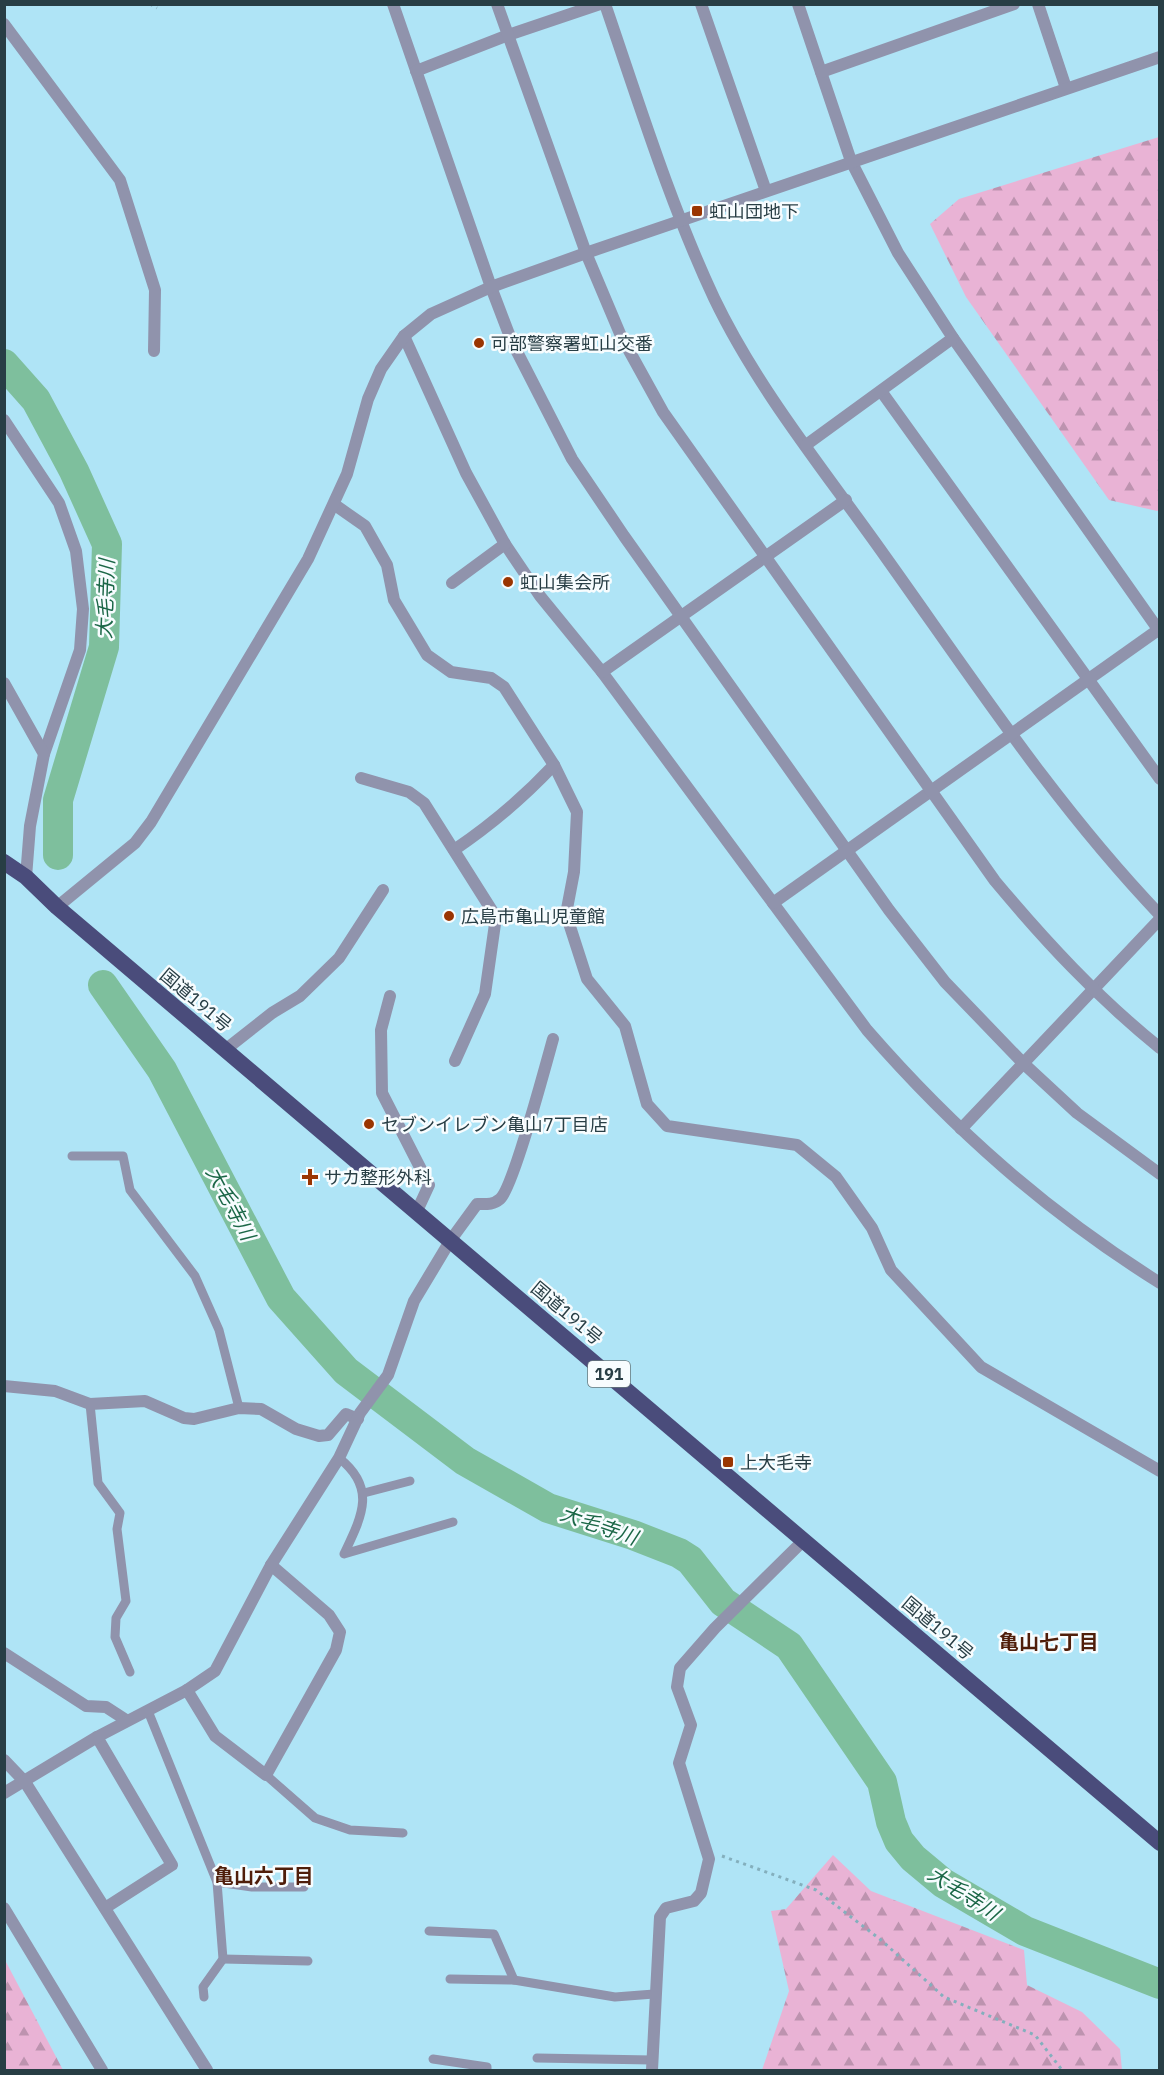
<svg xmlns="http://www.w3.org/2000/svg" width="1164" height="2075" viewBox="0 0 1164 2075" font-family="'IBM Plex Sans','Noto Sans JP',sans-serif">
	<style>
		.forest { fill: url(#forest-firs) }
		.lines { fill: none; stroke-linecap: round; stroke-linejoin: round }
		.river { stroke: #7ebf9d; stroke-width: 30 }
		.path { stroke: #84afbd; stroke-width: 3; stroke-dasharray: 3 4.5; stroke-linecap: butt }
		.service { stroke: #9093ac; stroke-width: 9 }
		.minor { stroke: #9093ac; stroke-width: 12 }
		.tertiary { stroke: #9093ac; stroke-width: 12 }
		.trunk { stroke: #4a4c7b; stroke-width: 16 }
		.poi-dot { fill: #9a3502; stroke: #f7fcfe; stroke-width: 2 }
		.labels { text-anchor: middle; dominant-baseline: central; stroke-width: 5; stroke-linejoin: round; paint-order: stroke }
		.shield { fill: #f7fcfe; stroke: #66777c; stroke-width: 1.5 }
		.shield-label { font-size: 16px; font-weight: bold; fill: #283e45 }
		.poi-label { font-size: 18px; fill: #283e45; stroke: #f7fcfe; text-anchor: start }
		.street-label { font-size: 18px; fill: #283e45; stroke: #f7fcfe }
		.water-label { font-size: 20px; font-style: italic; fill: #1b6747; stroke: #f7fcfe }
		.neighbourhood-label { font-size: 20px; font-weight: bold; fill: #4f1e0a; stroke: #f7fcfe }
	</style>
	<defs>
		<pattern id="forest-firs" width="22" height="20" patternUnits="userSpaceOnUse" patternTransform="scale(1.5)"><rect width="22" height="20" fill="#e9b3d5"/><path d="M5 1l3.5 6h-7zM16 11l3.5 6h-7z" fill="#bd93af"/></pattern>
	</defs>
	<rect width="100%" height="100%" fill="#afe4f6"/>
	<!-- forest -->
	<g class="forest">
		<polygon points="1159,137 1160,510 1157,511 1109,500 966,297 930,224 959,199"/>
		<polygon points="833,1855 871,1891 1024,1950 1027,1985 1082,2012 1120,2049 1122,2070 762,2070 789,1991 771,1911 786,1909"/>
		<polygon points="6,1962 63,2070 5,2070"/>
	</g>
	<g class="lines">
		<!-- river -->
		<g class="river">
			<polyline points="4,364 36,400 74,471 107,544 104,647 58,800 58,855"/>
			<polyline points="103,985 162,1070 281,1298 346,1371 465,1461 548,1508 633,1535 679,1553 690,1560 723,1602 789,1646 882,1782 891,1822 899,1841 913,1858 943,1883 1025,1931 1160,1984"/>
		</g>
		<!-- path -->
		<g class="path">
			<polyline points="150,4 157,8"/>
			<polyline points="722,1856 816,1890 881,1940 944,1997 1035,2035 1062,2070"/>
		</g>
		<!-- service -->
		<g class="service">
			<polyline points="72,1156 123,1156 130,1190 195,1276 219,1330 239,1408"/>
			<polyline points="90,1404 98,1483 120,1513 117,1529 126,1601 116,1618 115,1637 130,1672"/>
			<path d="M339 1458C377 1488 362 1516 344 1554L453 1522"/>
			<polyline points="364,1493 410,1481"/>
			<polyline points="148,1711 217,1882 223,1959 203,1987 204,1997"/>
			<polyline points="266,1775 315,1818 350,1830 403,1833"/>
			<polyline points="217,1882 252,1887 304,1887"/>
			<polyline points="429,1931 494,1934 514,1980"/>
			<polyline points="223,1959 308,1961"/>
			<polyline points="450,1979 514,1980 615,1997 654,1994"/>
			<polyline points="537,2058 652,2060"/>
			<polyline points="433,2059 487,2067 487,2070"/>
		</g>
		<!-- minor -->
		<g class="minor">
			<polyline points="393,4 491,287 512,342 572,459 624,536 889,910 945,982 1023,1063 1077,1113 1160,1174"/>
			<path d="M605 4C639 103 670 204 714 298 759 392 828 475 887 559 974 681 1056 806 1160 915"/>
			<polyline points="701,4 766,191"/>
			<polyline points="798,4 851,161 898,253 953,338 1160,632"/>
			<polyline points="1038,4 1066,88"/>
			<polyline points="4,24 120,180 155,290 154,351"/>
			<polyline points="416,71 508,35 600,4"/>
			<polyline points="821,72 1014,4"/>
			<path d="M404 336 466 473 505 544 540 596 602 672 867 1030C954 1130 1047 1212 1160 1283"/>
			<polyline points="881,391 1160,779"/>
			<polyline points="4,420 59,503 76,551 83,609 80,650 44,754"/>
			<polyline points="806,445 953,338"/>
			<polyline points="335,505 365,526 387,565 394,600 427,655 451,672 491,678 504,687 554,765 577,812 574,872 566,914 587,979 625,1026 647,1104 667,1126 797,1145 836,1177 872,1228 891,1270 981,1367 1160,1471"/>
			<polyline points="452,583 505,544"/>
			<polyline points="602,672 846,500"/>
			<polyline points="4,683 44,754 30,826 26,877"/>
			<polyline points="361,778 409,792 424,803 496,917 485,994 455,1061"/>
			<path d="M454 850C491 825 523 798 554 765"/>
			<polyline points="773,903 1158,630"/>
			<polyline points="390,996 381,1030 382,1093 429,1185 417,1211"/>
			<polyline points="225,1050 272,1013 300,996 339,958 383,890"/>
			<polyline points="961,1129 1160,919"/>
			<polyline points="4,1386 55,1391 90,1404 145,1401 184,1418 194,1419 239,1408 261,1409 296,1429 319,1436 328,1435 346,1414 358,1419"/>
			<polyline points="4,1653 86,1706 106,1707 126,1720"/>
			<polyline points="187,1690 215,1736 266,1775 336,1650 340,1632 329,1615 271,1565"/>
			<polyline points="97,1737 172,1865 105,1908"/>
			<polyline points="4,1760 25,1782 207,2070"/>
			<path d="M4 1793 97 1737 187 1690 215 1671 271 1565 339 1458 360 1413 388 1375 414 1301 450 1241 477 1204C486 1204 493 1205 500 1199 513 1188 546 1064 553 1039"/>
			<polyline points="4,1908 102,2070"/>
			<polyline points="652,2070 660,1917 666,1908 694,1901 701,1893 709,1859 679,1763 691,1725 677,1687 680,1668 715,1628 803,1541"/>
		</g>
		<!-- tertiary -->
		<g class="tertiary">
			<path d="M497 4 586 253 621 336 663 412 995 881C1046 942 1098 998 1160 1048"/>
			<polyline points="57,907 135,843 151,822 308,559 347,474 368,399 381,369 404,336 431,314 491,287 586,253 1160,57"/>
		</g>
		<!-- trunk -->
		<polyline class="trunk" points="4,862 26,877 57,907 1160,1843"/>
	</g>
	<!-- markers -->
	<g class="poi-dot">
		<rect x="691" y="205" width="12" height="12" rx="3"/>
		<circle cx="479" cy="343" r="6"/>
		<circle cx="508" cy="582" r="6"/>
		<circle cx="449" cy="916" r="6"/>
		<circle cx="369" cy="1124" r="6"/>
		<path d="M307 1168h6v6h6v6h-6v6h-6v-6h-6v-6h6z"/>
		<rect x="722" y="1456" width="12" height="12" rx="3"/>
	</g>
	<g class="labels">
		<!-- shield labels -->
		<rect class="shield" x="588" y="1361" width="42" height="26" rx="4.5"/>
		<g class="shield-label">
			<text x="609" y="1374">191</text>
		</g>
		<!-- poi labels -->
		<g class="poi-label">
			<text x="709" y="211">虹山団地下</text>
			<text x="491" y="343">可部警察署虹山交番</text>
			<text x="520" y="582">虹山集会所</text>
			<text x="461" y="916">広島市亀山児童館</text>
			<text x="381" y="1124">セブンイレブン亀山7丁目店</text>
			<text x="324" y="1177">サカ整形外科</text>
			<text x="740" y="1462">上大毛寺</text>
		</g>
		<!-- street labels -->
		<g class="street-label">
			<text transform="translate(196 1000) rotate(40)">国道191号</text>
			<text transform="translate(567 1313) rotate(40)">国道191号</text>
			<text transform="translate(938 1628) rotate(40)">国道191号</text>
		</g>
		<!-- water labels -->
		<g class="water-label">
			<text transform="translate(105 599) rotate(-88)">大毛寺川</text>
			<text transform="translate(231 1203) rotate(62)">大毛寺川</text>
			<text transform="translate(599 1525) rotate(19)">大毛寺川</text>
			<text transform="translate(964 1893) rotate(33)">大毛寺川</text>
		</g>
		<!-- neighbourhood labels -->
		<g class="neighbourhood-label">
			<text x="1049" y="1641">亀山七丁目</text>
			<text x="264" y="1875">亀山六丁目</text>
		</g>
	</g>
	<!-- border -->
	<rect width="1164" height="2075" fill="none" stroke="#283e45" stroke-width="12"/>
</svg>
